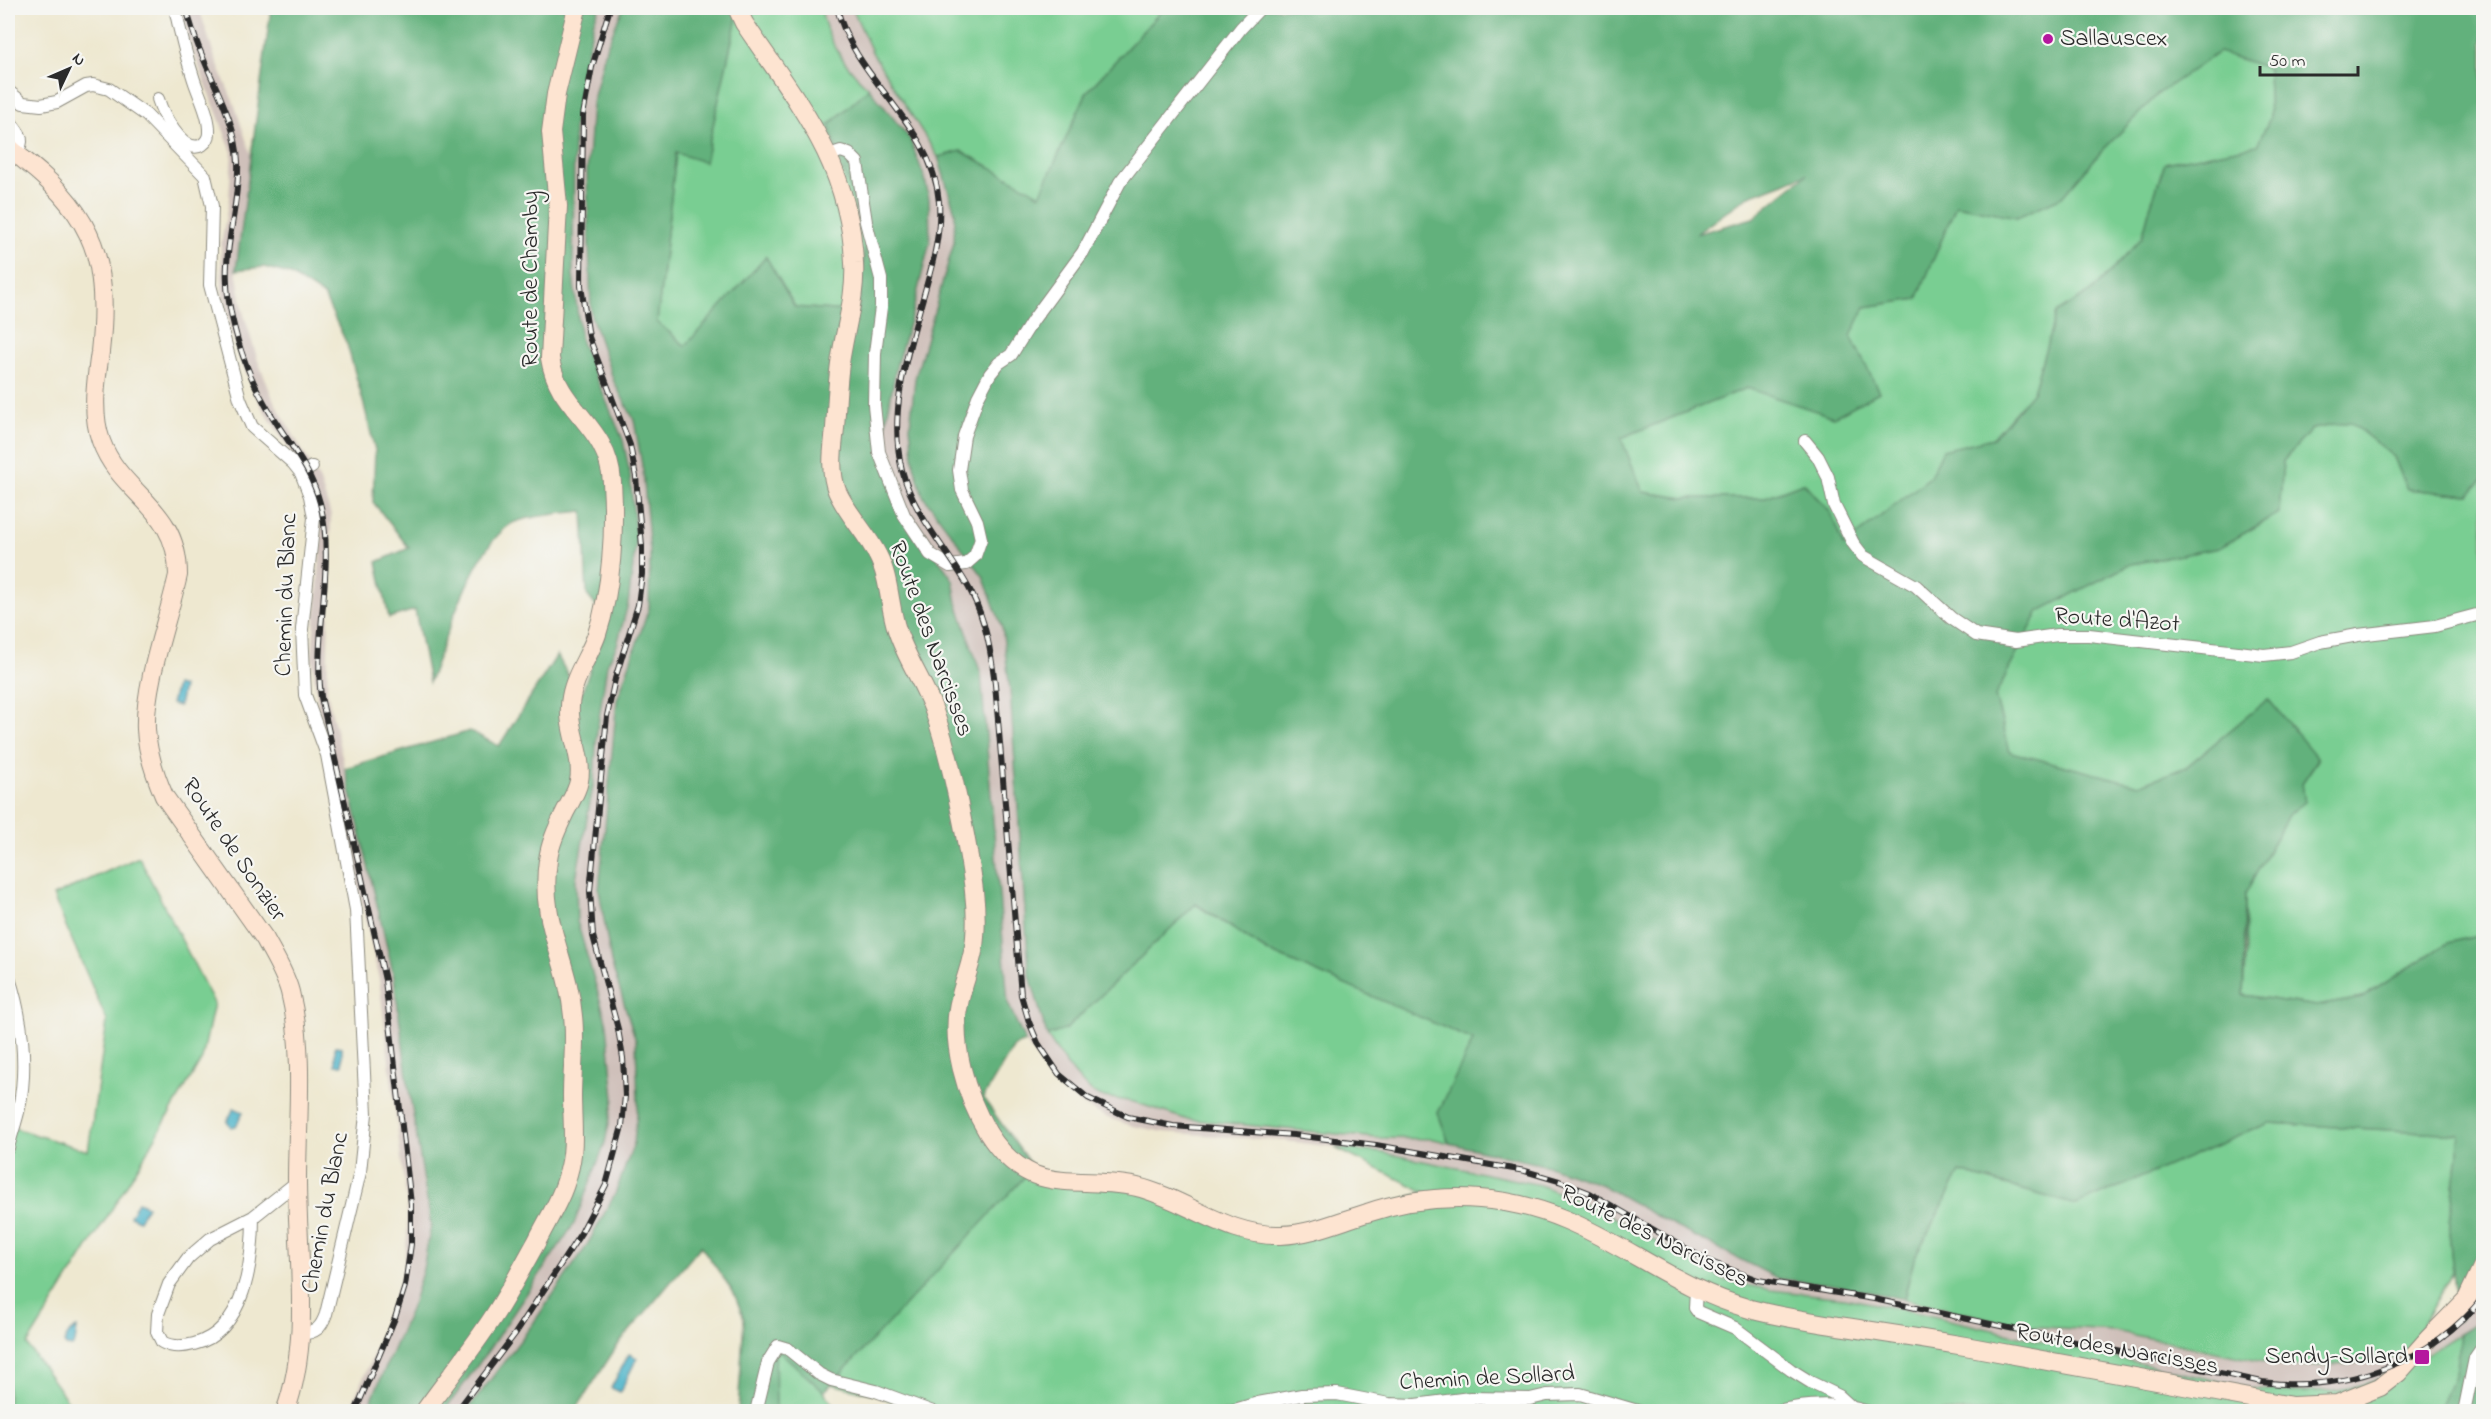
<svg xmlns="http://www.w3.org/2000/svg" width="2491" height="1419" viewBox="0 0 2491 1419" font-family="'Indie Flower',sans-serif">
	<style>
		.industrial { fill: #cfc0ba }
		.green { fill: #79ce92; stroke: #527c5e; stroke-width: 1.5 }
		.forest { fill: #62b17c; stroke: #466e54; stroke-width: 1.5; fill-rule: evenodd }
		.water { fill: #4ab3c9; stroke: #3a6f7a; stroke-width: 1.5 }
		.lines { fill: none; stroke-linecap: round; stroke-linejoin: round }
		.street-casing { stroke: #8c8a7e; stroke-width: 14 }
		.secondary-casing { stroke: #8c8a7e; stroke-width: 20 }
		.street { stroke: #fff; stroke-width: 12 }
		.secondary { stroke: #fde4d1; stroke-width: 18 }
		.rail-casing { stroke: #2b2b2b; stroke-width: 6 }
		.rail { stroke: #f6f6f2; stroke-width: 4; stroke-dasharray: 11; stroke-linecap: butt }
		.poi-dot { fill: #b5179e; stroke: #f6f6f2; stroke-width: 2 }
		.labels { text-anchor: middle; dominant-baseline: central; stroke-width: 4.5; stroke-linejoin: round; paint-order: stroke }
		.poi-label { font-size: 24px; fill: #2b2b2b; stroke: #f6f6f2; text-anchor: start }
		.street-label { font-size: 24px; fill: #2b2b2b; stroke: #f6f6f2 }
	</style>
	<rect width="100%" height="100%" fill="#f6f6f2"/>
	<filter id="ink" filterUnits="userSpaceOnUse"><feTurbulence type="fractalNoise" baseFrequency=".0167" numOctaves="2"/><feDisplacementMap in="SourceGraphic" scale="12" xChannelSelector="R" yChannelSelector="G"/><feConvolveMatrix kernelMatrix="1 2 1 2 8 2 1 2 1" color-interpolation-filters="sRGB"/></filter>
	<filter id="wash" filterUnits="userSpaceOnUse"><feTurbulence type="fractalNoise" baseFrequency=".008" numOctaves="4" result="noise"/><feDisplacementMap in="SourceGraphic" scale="24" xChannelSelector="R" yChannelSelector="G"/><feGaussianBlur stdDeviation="1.35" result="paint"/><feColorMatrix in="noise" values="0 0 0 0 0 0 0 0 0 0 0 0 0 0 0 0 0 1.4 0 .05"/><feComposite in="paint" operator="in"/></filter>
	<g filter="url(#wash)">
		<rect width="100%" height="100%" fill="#eee8d0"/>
		<!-- industrial -->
		<g class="industrial">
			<polygon points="181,8 199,8 215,58 235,106 251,155 236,270 244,315 258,361 274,401 320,481 331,515 327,692 394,977 408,1084 431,1225 423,1269 412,1305 367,1411 349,1411 371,1360 402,1275 407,1238 407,1207 379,979 318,708 312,656 321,544 320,519 293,455 261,406 244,368 230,328 222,290 221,246 229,198 232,152 188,38"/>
			<polygon points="599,8 623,8 606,48 592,104 587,173 614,382 634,420 643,471 650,552 649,608 617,700 614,737 611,962 636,1041 638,1104 634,1143 615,1194 586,1247 532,1325 466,1411 444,1412 545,1268 614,1099 607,1024 577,921 576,879 594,781 597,732 607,665 617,645 628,604 636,542 630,474 623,440 581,342 573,275 574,126 584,66 594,21"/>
			<polygon points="821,8 852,8 873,54 938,157 955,212 954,242 915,379 923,496 983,576 1002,627 1010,690 1029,972 1047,1036 1065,1063 1084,1085 1098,1096 1134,1102 1185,1119 1377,1138 1434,1139 1497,1153 1552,1167 1602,1185 1672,1225 1779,1279 1830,1284 2022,1326 2115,1331 2288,1367 2404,1355 2479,1293 2483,1287 2483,1315 2477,1323 2381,1379 2340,1390 2313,1393 2281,1393 2248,1388 1901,1309 1844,1298 1771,1290 1724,1280 1604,1212 1540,1185 1384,1153 1285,1141 1164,1132 1133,1126 1108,1118 1086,1107 1070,1096 1050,1076 1025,1042 1008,1003 981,674 957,603 953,580 908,514 886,463 883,438 897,363 912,314 930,242 929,199 925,179 910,139 869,88 854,74 835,46 824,26"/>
		</g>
		<!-- green -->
		<g class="green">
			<path d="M739 8H821C826 39 845 67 869 88L829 125 866 239 858 312 795 307 766 257 686 346 657 322 676 153 705 161Z"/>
			<polygon points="852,8 1164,8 1087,92 1040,196 962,151 938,157 873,54"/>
			<polygon points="2219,52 2268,68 2270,118 2257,146 2165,163 2149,211 2142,238 2092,291 2056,313 2033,392 1993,438 1943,451 1930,477 1843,546 1831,513 1804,483 1763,498 1684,498 1643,492 1620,438 1747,388 1834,417 1879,392 1850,337 1865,307 1917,299 1956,205 2017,217 2062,197 2100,153 2159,93"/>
			<polygon points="2350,422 2394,457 2407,489 2469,495 2483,478 2483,935 2447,943 2362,998 2317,1006 2243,995 2246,947 2245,894 2288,815 2304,802 2302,783 2318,760 2268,699 2186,767 2139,785 2010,752 1995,696 2039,611 2131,564 2219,548 2279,513 2283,461 2312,429"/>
			<polygon points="139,857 214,1003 202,1059 135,1172 27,1345 75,1411 8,1411 8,1126 88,1151 107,1021 53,896"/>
			<polygon points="1195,904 1267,951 1474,1040 1438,1113 1449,1143 1434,1139 1377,1138 1185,1119 1134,1102 1098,1096 1084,1085 1065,1063 1047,1036 1066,1029"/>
			<polygon points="2269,1123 2460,1134 2449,1232 2453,1272 2404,1355 2348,1364 2288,1367 2115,1331 2022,1326 1904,1299 1914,1259 1960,1172 2076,1205"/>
			<path d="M1335 1148 1384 1153 1540 1185 1604 1212 1724 1280 1771 1290 1844 1298 1901 1309 2248 1388C2293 1394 2339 1396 2382 1378 2409 1367 2434 1349 2459 1334 2462 1368 2451 1382 2439 1412H1264L1252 1408 1239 1412H919L874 1394 831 1384 1025 1176 1142 1192 1268 1241 1425 1192Z"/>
			<polygon points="774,1346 824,1392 839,1411 776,1411"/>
		</g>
		<!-- forest -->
		<g class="forest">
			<path d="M271 8H599L594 21 584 66 574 126 573 275 581 342 623 440 630 474 636 542 628 604 617 645 607 665 597 732 594 781 576 879 577 921 607 1024 614 1099 605 1143 574 1224 485 1355 444 1411H367L412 1305 423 1269 431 1225 408 1084 394 977 345 768 470 731 499 746 557 655 580 697 608 621 587 595 583 511C567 513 523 516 511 524 472 549 446 639 429 682L415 610 389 618 377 562 409 548 373 502 375 450 364 405 347 344 324 296 289 274 264 267 236 270Z"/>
			<polygon points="623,8 739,8 705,162 676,153 657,322 685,346 766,257 795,307 858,312 866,239 829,125 869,88 910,139 925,179 929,199 930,242 912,314 897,363 883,438 886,463 908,514 953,580 957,603 981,674 1008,1003 1025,1042 1014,1046 983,1098 1033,1168 824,1392 775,1347 776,1411 738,1411 744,1319 734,1293 701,1246 617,1346 575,1411 466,1412 532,1325 586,1247 615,1194 634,1143 638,1104 636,1041 611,962 599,890 617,700 649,608 650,552 643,471 634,420 614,382 591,315 587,173 592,104 606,48"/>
			<path d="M1164 8H2483V478L2469 495 2407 489 2394 457 2350 422 2312 429 2283 461 2279 513 2219 548 2131 564 2039 611 1995 696 2010 752 2139 785 2186 767 2268 699 2318 759 2302 783 2305 802 2288 815 2245 894 2243 995 2317 1006 2362 998 2447 943 2483 935V1287L2458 1320 2449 1232 2460 1134 2269 1123 2076 1205 1960 1172 1914 1259 1904 1299 1830 1284 1779 1279 1672 1225 1602 1185 1552 1167 1449 1143 1438 1113 1473 1040 1267 951 1196 904 1066 1029 1047 1036 1029 972 1010 690 1002 627 983 576 923 496 914 465 910 426 915 379 954 242 955 212 938 157 961 151 1040 195 1087 92ZM2219 52 2268 68 2270 118 2257 145 2165 163 2149 211 2142 238 2092 291 2056 313 2033 392 1993 438 1943 450 1930 477 1843 546 1831 513 1803 483 1763 498H1684L1643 492 1621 438 1747 388 1834 417 1879 392 1851 336 1865 307 1917 299 1956 205 2017 217 2062 197 2100 153 2159 93ZM1807 174 1753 218 1696 234 1747 197Z"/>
			<path d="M2483 1315V1411L2439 1412C2450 1382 2462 1368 2459 1334L2477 1323Z"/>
		</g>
		<!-- water -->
		<g class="water">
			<polygon points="176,685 183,687 179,706 171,704"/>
			<polygon points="335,1046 342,1047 342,1065 335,1065"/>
			<polygon points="234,1108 243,1112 236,1126 231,1127 227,1122"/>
			<polygon points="138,1202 147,1206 139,1220 130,1216"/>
			<path d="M77 1328 75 1343 72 1347 66 1346 64 1343C67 1336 70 1330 77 1328Z"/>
			<polygon points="629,1354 637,1358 620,1392 611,1388"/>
		</g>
	</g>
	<g filter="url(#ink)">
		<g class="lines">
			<!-- street casing -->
			<g class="street-casing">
				<g id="street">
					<path d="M8 91 23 103 41 105 57 102 86 86 93 85 109 89 146 115 205 176 212 206 210 285 240 399 252 427 293 463 301 473 310 496 314 518 302 629 305 695 327 755 356 910 366 1114 360 1172 326 1314C321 1328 316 1333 300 1334"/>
					<path d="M158 99C162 112 182 155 202 145 206 142 209 138 209 133 210 116 199 96 194 80 186 56 180 32 175 8"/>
					<path d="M8 119C18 133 27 137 16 154"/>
					<polyline points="829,155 841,151 849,154 857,162 866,222 881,279 881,307 875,353 874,405 879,452 904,515 930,554 950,566 966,564 975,556 981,539 977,521 962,490 959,470 964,436 978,397 990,374 999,363 1011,355 1033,320 1083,252 1120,182 1241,28 1260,8"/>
					<polyline points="1805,441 1818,457 1828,477 1834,505 1853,543 1863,556 1916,586 1951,618 1976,635 2016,641 2057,635 2089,635 2264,655 2291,652 2320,642 2358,635 2435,626 2484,613"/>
					<polyline points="301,473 312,467"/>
					<path d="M8 975C22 1016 28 1065 19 1108 16 1122 11 1135 8 1148"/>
					<path d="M253 1217C253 1261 245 1331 194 1344 183 1347 172 1348 162 1342L157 1332 158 1314 169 1284 188 1258 210 1239 253 1217 297 1182"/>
					<polyline points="1696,1288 1695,1308 1698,1312 1735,1328 1791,1370 1812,1383 1839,1396 1850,1406"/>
					<polyline points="756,1412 768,1362 778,1346 788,1349 819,1374 831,1380 876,1391 933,1412"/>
					<polyline points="1228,1412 1258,1403 1302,1395 1337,1394 1389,1404 1415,1405 1470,1398 1530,1399 1547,1395 1580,1394 1641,1412"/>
					<path d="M1773 1412C1805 1404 1838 1402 1869 1412"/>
					<polyline points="2464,1412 2475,1358 2484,1345"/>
				</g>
			</g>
			<!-- secondary casing -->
			<g class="secondary-casing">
				<g id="secondary">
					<path d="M737 8 744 23C797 102 850 163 854 263 856 293 847 322 842 351 837 376 837 402 835 428 833 448 829 471 837 491 847 514 867 533 878 556 890 579 889 606 897 630 906 658 924 683 934 711 948 750 957 794 965 835 971 868 978 903 975 937 974 959 965 977 960 999 949 1041 966 1096 988 1133 1000 1152 1015 1167 1035 1175 1064 1186 1104 1179 1137 1187 1186 1199 1228 1237 1281 1235 1312 1234 1337 1222 1367 1213 1403 1201 1442 1196 1480 1199 1589 1206 1652 1282 1750 1309 1779 1317 1809 1321 1838 1326 1880 1332 1923 1339 1965 1346 2074 1365 2183 1386 2292 1406L2337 1404 2380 1387 2398 1373 2429 1338 2467 1299 2484 1263"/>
					<path d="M8 146C18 156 31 165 42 175 101 227 108 277 100 352 96 381 91 413 101 441 121 496 178 506 178 575 168 621 144 683 146 729 147 752 155 775 164 796L265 939C274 956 285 973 290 992 305 1053 297 1118 297 1180 297 1256 312 1339 285 1412"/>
					<path d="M424 1412C444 1384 466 1357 485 1329 505 1301 520 1271 537 1241 548 1219 562 1198 568 1174 576 1148 572 1122 572 1095 572 1069 576 1042 573 1016 568 958 539 923 548 860 550 843 558 827 565 812 570 802 577 792 579 781 584 754 565 728 571 697 575 674 590 655 597 634 612 589 615 529 612 482 608 424 558 411 550 358L558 206 551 132 556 94 577 8"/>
				</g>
			</g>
			<!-- street -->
			<use href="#street" class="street"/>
			<!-- secondary -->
			<use href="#secondary" class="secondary"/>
			<!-- rail casing -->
			<g class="rail-casing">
				<g id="rail">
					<path d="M186 8C191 24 195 40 202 55 216 90 236 123 238 162 240 209 220 254 229 302 235 337 247 373 265 404 283 437 310 465 320 503 336 564 313 633 321 697L385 980 411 1204V1244L405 1286 395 1318 355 1412"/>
					<path d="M837 8C855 81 933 124 939 202 941 231 934 259 926 287 910 346 887 409 902 470 914 517 949 550 971 592 986 621 991 652 995 684L1021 995 1029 1022 1038 1043 1059 1074 1088 1098 1128 1117 1173 1126 1294 1135 1376 1145 1525 1171 1559 1181 1590 1193 1708 1261 1758 1280 1874 1299 2262 1382C2346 1393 2431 1363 2484 1296"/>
					<polyline points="456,1412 515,1334 581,1233 606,1185 622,1126 625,1096 623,1058 618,1029 593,936 590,891 607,716 615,679 638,605 642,574 642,546 636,477 630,445 589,337 581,286 583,115 592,67 610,8"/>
				</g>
			</g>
			<!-- rail -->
			<use href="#rail" class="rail"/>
		</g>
	</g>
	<!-- markers -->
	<g class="poi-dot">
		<circle cx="2048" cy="39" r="6"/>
		<rect x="2414" y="1349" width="16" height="16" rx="3"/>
	</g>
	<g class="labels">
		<!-- poi labels -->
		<g class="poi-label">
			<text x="2060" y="39">Sallauscex</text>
			<text x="2408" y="1357" text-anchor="end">Sendy-Sollard</text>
		</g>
		<!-- street labels -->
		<g class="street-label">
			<text transform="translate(531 279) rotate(-90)">Route de Chamby</text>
			<text transform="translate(287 595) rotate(-88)">Chemin du Blanc</text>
			<text transform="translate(2117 621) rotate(4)">Route d'Azot</text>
			<text transform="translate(930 639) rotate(70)">Route des Narcisses</text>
			<text transform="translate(233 850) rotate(56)">Route de Sonzier</text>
			<text transform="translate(326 1213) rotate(-79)">Chemin du Blanc</text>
			<text transform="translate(1654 1237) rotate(26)">Route des Narcisses</text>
			<text transform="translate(2117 1350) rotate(10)">Route des Narcisses</text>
			<text transform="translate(1487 1379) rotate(-3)">Chemin de Sollard</text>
		</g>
	</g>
	<!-- margin -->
	<rect width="2491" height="1419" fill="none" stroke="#f6f6f2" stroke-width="30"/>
	<!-- north arrow -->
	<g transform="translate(69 69) rotate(46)" stroke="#f6f6f2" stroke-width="4.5" paint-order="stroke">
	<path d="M0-4.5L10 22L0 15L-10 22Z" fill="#2b2b2b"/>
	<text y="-9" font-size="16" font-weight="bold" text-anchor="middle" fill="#2b2b2b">N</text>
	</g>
	<!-- scale -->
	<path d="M2260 66v9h98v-9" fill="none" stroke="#2b2b2b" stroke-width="3"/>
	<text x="2269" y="66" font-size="18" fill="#2b2b2b" stroke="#f6f6f2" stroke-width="4.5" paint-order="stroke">50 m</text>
</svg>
